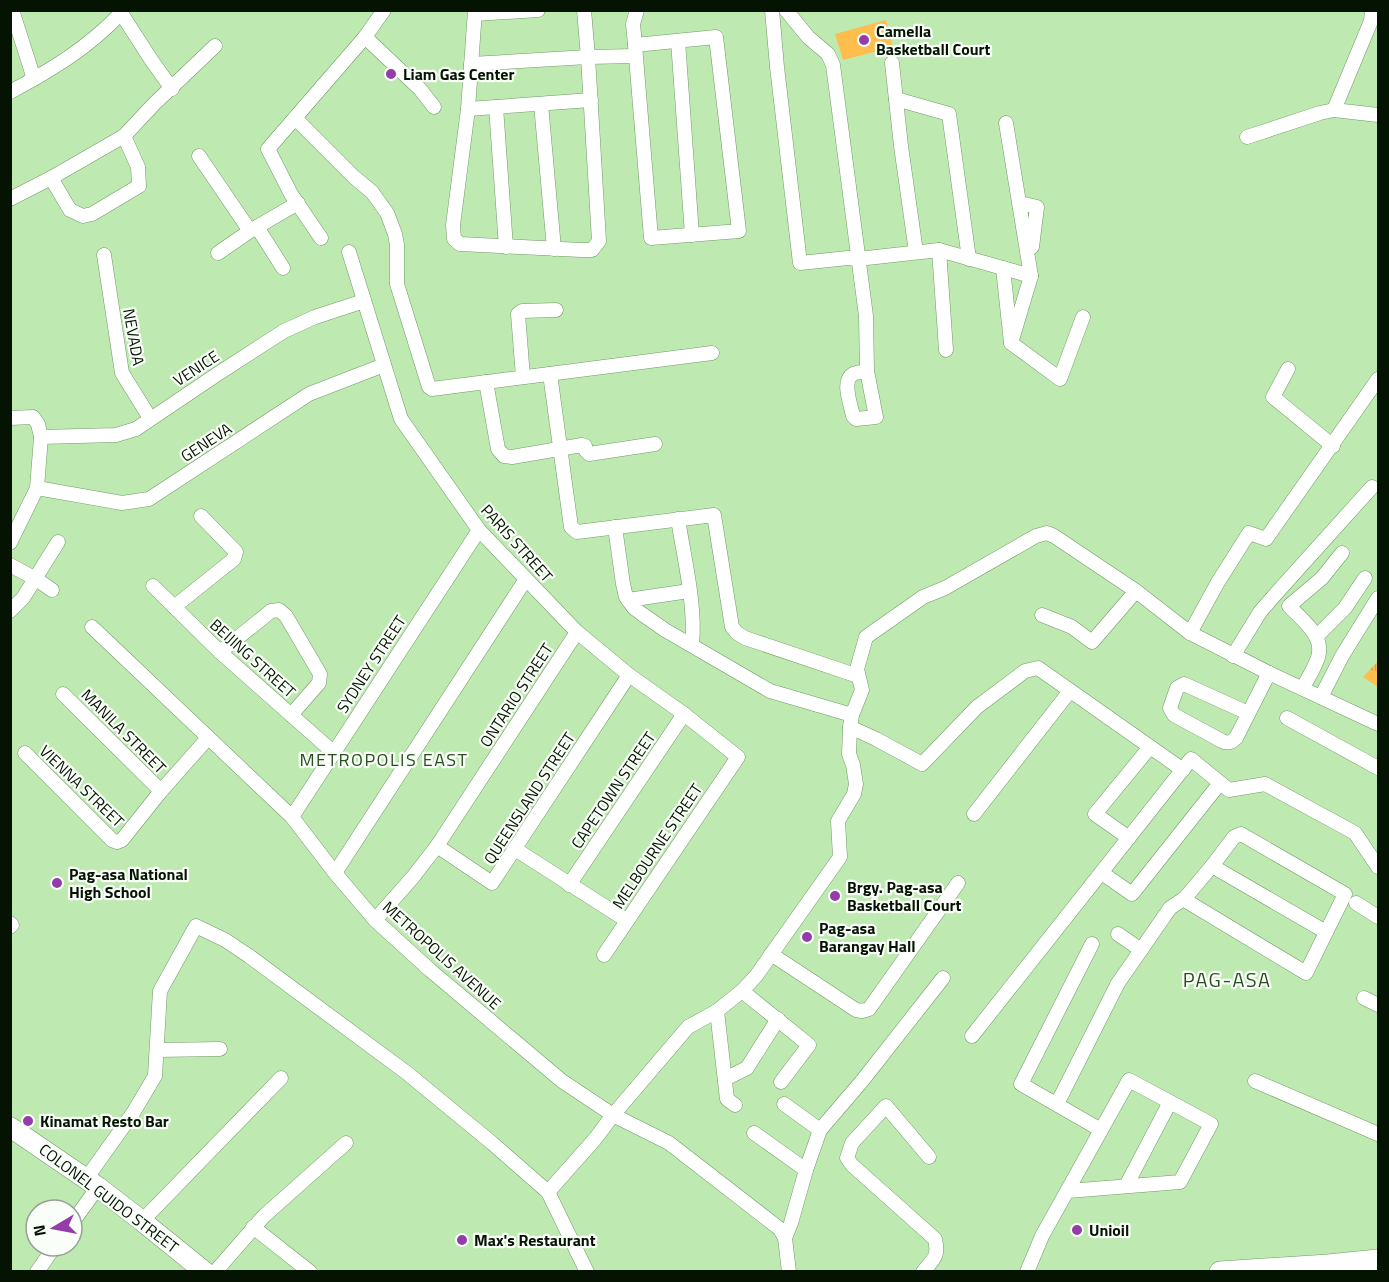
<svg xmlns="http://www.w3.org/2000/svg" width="1389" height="1282" viewBox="0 0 1389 1282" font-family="'Titillium Web',sans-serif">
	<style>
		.grass { fill: url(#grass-tufts) }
		.pitch { fill: #fdbe4e }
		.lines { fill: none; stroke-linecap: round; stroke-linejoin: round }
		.street-casing { stroke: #729a66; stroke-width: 15 }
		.secondary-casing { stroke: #729a66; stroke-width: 21 }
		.primary-casing { stroke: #729a66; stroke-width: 22 }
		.street { stroke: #fff; stroke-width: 14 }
		.secondary { stroke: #fff; stroke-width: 20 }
		.primary { stroke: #fff; stroke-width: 21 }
		.poi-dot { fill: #943daa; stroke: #fafef8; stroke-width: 2 }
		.labels { text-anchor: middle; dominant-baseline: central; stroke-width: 4.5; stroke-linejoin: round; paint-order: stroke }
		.poi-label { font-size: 16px; font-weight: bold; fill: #051302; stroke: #fafef8; text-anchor: start }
		.street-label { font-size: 16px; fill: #051302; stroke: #fafef8 }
		.neighbourhood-label { font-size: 18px; letter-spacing: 1.5px; fill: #294f1e; stroke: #fafef8 }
		.quarter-label { font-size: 20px; letter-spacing: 1.5px; fill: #294f1e; stroke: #fafef8 }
	</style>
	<defs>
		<pattern id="grass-tufts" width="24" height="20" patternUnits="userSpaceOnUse" patternTransform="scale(1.5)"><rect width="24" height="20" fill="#fdbe4e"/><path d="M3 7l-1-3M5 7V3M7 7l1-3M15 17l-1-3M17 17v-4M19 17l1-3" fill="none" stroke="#d7a242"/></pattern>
	</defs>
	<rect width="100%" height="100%" fill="#beeab2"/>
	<!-- grass -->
	<polygon class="grass" points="1378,661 1378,687 1363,677"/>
	<!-- pitch -->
	<polygon class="pitch" points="886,20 893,47 843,60 835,34"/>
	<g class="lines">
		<!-- street casing -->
		<g class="street-casing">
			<g id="street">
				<polyline points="12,10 34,79"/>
				<polyline points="119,10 152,61 172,89"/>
				<polyline points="475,10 468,109 453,225 454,239 460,244 581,250 592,250 599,241 588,57 584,10"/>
				<polyline points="772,10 777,67 800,263 848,258 858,259 939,250 1031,276"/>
				<path d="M786 10 808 37 828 54 833 65 866 316 867 371 876 417 856 419 853 416C851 405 841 381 853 374 857 372 863 372 867 371"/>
				<polyline points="475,14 538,10"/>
				<polyline points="365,37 420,89 434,107"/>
				<polygon points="716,37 739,231 651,238 635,45"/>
				<polyline points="678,41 692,235"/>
				<polyline points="635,45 633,24 637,10"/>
				<polyline points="892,63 901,146 916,252"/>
				<polyline points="471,64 588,57 635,56"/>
				<path d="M10 92C51 70 88 48 120 14"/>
				<polyline points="896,99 949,114 969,259"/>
				<polyline points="541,104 554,249"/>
				<polyline points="496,107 506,247"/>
				<polyline points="468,109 591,100"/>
				<polyline points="1334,110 1371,21 1372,10"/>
				<polyline points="295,118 354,177 372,192 387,213 395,234 397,245 397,284 429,387 432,389 712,353"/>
				<polyline points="1006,123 1031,276 1011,343"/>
				<polyline points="1247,137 1320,113 1334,110 1378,115"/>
				<polyline points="199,156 250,231"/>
				<polyline points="51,178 70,210 83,216 92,214 139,186 138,167 124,136"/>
				<polyline points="10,199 51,178 124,136 155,103 215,46"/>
				<polyline points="1020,203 1037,207 1032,247"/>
				<polyline points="257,227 283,268"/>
				<polyline points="321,238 291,194 268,149 365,37 384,10"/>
				<polyline points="939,250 946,350"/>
				<polyline points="349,252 401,419 479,530 577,632 629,675 684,714 738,757 604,955"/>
				<polyline points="218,253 250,231 298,203"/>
				<polyline points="104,255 122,373 150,418"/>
				<polyline points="1003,268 1011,343 1060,379 1083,317"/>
				<polyline points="1288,369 1273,397 1333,446"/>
				<polyline points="550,374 571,527 577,532 714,515 732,627 737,633 745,638 858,676"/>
				<polyline points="523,377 518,314 522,311 556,310"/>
				<polyline points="486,382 498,449 504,456 512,457 582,445 585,446 586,451 589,454 655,444"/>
				<polyline points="10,418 33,417 38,424 41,437 37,488 10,543"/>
				<polyline points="41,437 116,435 136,429 216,375 284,331 315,317 364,301"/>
				<polyline points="37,488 122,503 149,499 309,394 384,365"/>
				<path d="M678 519C684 558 696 606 692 644"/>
				<polyline points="615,527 623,584 626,597 634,608 642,614 665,630 770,691 852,715"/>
				<polyline points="10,565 36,579 52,590"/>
				<polyline points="153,586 220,652 333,752"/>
				<polyline points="628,600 689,591"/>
				<polyline points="174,607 234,559 236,552 201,516"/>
				<polyline points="10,611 23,598 58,542"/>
				<polyline points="1042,615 1072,627 1092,642 1136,591"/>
				<polyline points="92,627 292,817 335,873 375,920 430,970 562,1081 613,1115 669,1143 780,1229 785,1238 789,1272"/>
				<polyline points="1190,633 1218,582 1249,533 1266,539 1378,379"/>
				<polyline points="1317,636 1345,608 1365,578"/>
				<polyline points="220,652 271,611 279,610 286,616 320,674 319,683 291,715"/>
				<polyline points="1233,656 1260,612 1273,597 1372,487"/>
				<path d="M1303 688C1307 679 1318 663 1319 653 1322 634 1301 619 1289 606L1322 578 1342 553"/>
				<polyline points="63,694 161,791"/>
				<polyline points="1321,697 1342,656 1378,598"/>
				<path d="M1248 713 1184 684 1177 688 1170 708 1174 715 1222 741C1228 744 1232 742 1236 738L1269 673"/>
				<polyline points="1287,718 1378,768"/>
				<polyline points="850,727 876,739 922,764 977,707 1025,671 1038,668 1183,770"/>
				<polyline points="25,753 112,840 117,842 122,840 161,791 208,738"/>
				<polyline points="974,814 1070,691"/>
				<polyline points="292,817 479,530"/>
				<polyline points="1129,838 1095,814 1150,747"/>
				<polyline points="437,846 492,883 629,675"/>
				<polyline points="515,849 626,920"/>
				<polyline points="1212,866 1326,932"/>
				<polyline points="335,873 526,579"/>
				<polyline points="1102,873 1132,894 1220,783"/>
				<polyline points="569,885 684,714"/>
				<polyline points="1356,903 1378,917"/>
				<polyline points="375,920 413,877 437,846 577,632"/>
				<polyline points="10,923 12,925 10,927"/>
				<polyline points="1118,934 1141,950"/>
				<polyline points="1092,944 1021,1084 1101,1130"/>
				<polyline points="771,954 856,1010 862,1011 869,1009 958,883"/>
				<polyline points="742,991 809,1045 781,1082"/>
				<polyline points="1364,998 1378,1005"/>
				<polyline points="717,1011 727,1099 735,1105"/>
				<polyline points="972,1036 1191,759 1229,790 1265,784 1355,833 1378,867"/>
				<polyline points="157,1050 220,1049"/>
				<polyline points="725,1079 747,1068 778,1019"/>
				<polyline points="1255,1081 1378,1134"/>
				<polyline points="784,1104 820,1130"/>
				<polyline points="1057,1104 1118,983 1132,963 1170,908 1185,898 1212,866 1234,837 1241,834 1345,894 1306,973 1183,899"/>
				<polyline points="754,1133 806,1170"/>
				<polyline points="86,1179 133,1113 155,1076 160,991 196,926 225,940 249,956 407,1073 492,1143 548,1192 587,1272"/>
				<polyline points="1126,1186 1170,1102"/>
				<polyline points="548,1192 595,1139 613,1115 688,1027 717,1011 742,991 756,976 840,857 838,821 854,794 856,784 853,765 849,754 850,727 852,715 862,690 857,669 866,637 923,597 945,588 1036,536 1047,533 1054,536 1136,591 1190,633 1269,673 1378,724"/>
				<polyline points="142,1221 281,1078"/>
				<polyline points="72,1223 98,1187"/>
				<polyline points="253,1227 310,1272"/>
				<polyline points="785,1238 791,1223 806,1170 820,1130 862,1081 943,978"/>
				<polyline points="37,1272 55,1246"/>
				<polyline points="215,1272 264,1216 346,1143"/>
				<path d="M923 1272C934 1258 939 1257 935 1239L852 1165 847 1158 852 1143 886 1106 929 1157"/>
				<polyline points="1027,1272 1042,1236 1129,1080 1211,1124 1180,1182 1068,1191"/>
			</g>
		</g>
		<!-- secondary casing -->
		<g class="secondary-casing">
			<polyline id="secondary" points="10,1127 98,1187 142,1221 205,1272"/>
		</g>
		<!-- primary casing -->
		<g class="primary-casing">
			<polyline id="primary" points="1220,1272 1328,1265 1378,1260"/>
		</g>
		<!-- street -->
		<use href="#street" class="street"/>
		<!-- secondary -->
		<use href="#secondary" class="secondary"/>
		<!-- primary -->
		<use href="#primary" class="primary"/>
	</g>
	<!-- markers -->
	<g class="poi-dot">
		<circle cx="864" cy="40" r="6"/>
		<circle cx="391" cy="74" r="6"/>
		<circle cx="57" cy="883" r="6"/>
		<circle cx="835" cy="896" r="6"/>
		<circle cx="807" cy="937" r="6"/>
		<circle cx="28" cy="1121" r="6"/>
		<circle cx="1077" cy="1230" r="6"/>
		<circle cx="462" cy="1240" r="6"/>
	</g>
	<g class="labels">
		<!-- poi labels -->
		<g class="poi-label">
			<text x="876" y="31">Camella<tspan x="876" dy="18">Basketball Court</tspan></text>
			<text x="403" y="74">Liam Gas Center</text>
			<text x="69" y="874">Pag-asa National<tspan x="69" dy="18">High School</tspan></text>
			<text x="847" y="887">Brgy. Pag-asa<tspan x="847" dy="18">Basketball Court</tspan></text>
			<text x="819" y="928">Pag-asa<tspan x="819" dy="18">Barangay Hall</tspan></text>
			<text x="40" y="1121">Kinamat Resto Bar</text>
			<text x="1089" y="1230">Unioil</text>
			<text x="474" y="1240">Max's Restaurant</text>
		</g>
		<!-- street labels -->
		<g class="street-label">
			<text transform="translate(134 337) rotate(80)">NEVADA</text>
			<text transform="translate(196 368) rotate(-33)">VENICE</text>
			<text transform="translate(206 442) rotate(-33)">GENEVA</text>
			<text transform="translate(517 543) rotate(48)">PARIS STREET</text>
			<text transform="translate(253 658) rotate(42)">BEIJING STREET</text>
			<text transform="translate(371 664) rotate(-57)">SYDNEY STREET</text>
			<text transform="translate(516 695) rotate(-57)">ONTARIO STREET</text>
			<text transform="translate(124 731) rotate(45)">MANILA STREET</text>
			<text transform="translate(82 786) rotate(44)">VIENNA STREET</text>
			<text transform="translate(613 790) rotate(-56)">CAPETOWN STREET</text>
			<text transform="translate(529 798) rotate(-57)">QUEENSLAND STREET</text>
			<text transform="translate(657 846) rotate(-56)">MELBOURNE STREET</text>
			<text transform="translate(442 955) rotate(42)">METROPOLIS AVENUE</text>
			<text transform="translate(109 1198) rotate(37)">COLONEL GUIDO STREET</text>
		</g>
		<!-- neighbourhood labels -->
		<g class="neighbourhood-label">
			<text x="384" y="759">METROPOLIS EAST</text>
		</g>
		<!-- quarter labels -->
		<g class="quarter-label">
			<text x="1227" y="979">PAG-ASA</text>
		</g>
	</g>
	<!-- border -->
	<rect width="1389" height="1282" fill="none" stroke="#051302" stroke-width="24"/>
	<!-- north arrow -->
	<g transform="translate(54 1228) rotate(260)"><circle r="28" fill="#fafef8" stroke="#98a096" stroke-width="1.5"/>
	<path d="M0-4.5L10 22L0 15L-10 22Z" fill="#943daa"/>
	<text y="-9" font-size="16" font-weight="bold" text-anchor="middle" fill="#051302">N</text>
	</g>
</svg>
